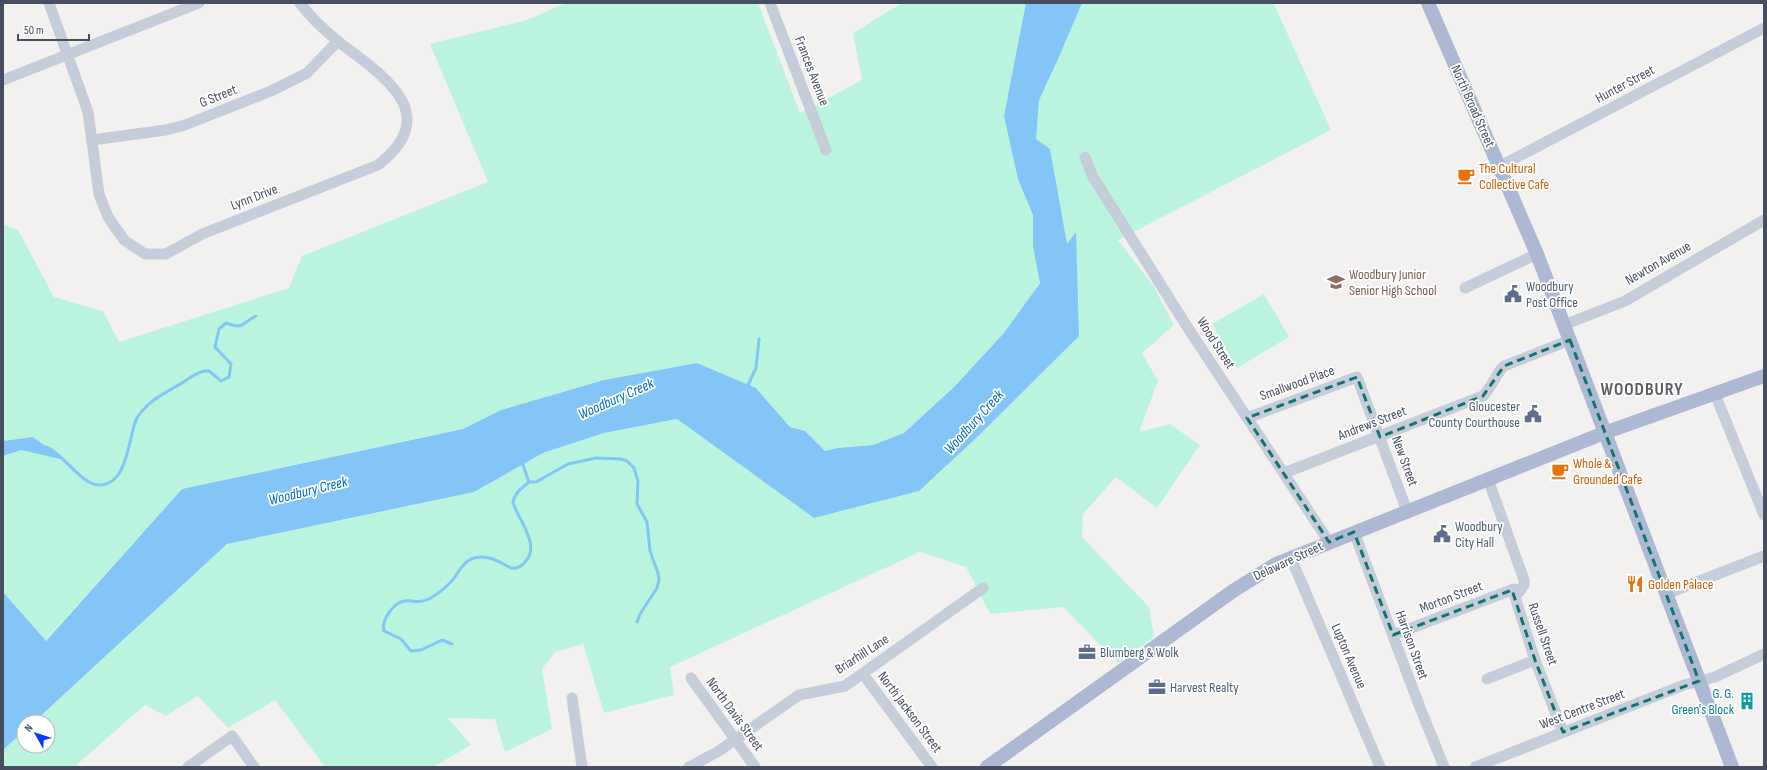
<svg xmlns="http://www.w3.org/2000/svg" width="1767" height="770" viewBox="0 0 1767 770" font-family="'Sofia Sans Condensed',sans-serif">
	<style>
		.green { fill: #bbf4de }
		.water { fill: #83c5f6 }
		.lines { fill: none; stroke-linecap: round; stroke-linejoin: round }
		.stream { stroke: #83c5f6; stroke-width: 3 }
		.minor { stroke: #c5ccda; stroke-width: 11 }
		.major { stroke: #adb8d2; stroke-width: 14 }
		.marked { fill: none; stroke: #0f766e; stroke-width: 3; stroke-dasharray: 8 5; stroke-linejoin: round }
		.labels { text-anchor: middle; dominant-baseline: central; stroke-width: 3.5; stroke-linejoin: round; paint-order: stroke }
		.street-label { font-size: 14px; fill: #464e60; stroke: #fff }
		.food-label { font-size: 14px; fill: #c56008; stroke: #fff; text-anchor: start }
		.education-label { font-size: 14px; fill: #785e54; stroke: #fff; text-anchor: start }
		.service-label { font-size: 14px; fill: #4e5e75; stroke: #fff; text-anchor: start }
		.culture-label { font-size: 14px; fill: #0d838f; stroke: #fff; text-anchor: end }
		.water-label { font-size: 15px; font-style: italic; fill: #006ab9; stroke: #fff }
		.district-label { font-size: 18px; font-weight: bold; letter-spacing: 1px; fill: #5c5e66; stroke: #fff }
	</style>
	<rect width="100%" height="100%" fill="#f3f1f0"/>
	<!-- green -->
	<g class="green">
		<polygon points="566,3 758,3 800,113 862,80 853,33 902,3 1276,3 1274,4 1331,130 1118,240 1154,287 1174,325 1142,353 1158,381 1139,432 1170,424 1200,445 1157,508 1116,477 1083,514 1082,537 1149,607 1154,637 1118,663 1063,607 990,614 966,567 920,552 670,667 674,695 604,713 583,644 555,652 542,669 552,729 505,752 495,719 448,718 471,745 433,767 325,767 275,700 228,728 198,696 166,716 145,705 74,767 3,767 3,750 24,731 24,746 48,746 48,722 34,722 227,544 474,492 543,453 604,433 677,419 814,518 919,491 1076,232 1003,334 955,386 904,433 873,445 837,448 825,451 805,431 790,427 756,388 697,363 604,380 501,410 463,429 182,489 45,641 3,592 3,456 21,450 64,459 33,437 3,441 3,224 18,230 54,297 103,311 119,342 289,288 302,256 488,182 430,44 527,20"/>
		<polygon points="1264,294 1289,337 1237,368 1212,324"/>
	</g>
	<!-- water -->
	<g class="water">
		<polygon points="1026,3 1082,3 1058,59 1039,100 1036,139 1050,149 1067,244 1076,232 1079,336 975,439 919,491 814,518 677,419 604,433 543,453 474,492 227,544 34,722 24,722 24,731 3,750 3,592 46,641 182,489 463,429 501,410 604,380 697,363 756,388 790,427 805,431 825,451 837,448 873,445 904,433 955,386 1003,334 1040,283 1033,246 1033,215 1018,179 1004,116"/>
		<polygon points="33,437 65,460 21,450 3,456 3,441"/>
	</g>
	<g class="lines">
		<!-- stream -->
		<g class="stream">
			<polyline points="747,387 756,368 759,339"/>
			<path d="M46 447C64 454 82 486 100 485 127 484 128 442 135 423 136 418 141 412 145 408 154 397 173 389 185 381 191 377 202 369 209 371L221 381 229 377 231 364 215 347 219 329 226 323C245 330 241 323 256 316"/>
			<polyline points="522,462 529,482"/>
			<path d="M452 644 442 640 421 650 411 651 401 639 384 631C381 620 394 602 405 601 414 600 420 604 429 599 438 594 444 589 451 582 458 574 463 561 474 558 488 554 499 562 511 568 517 569 521 567 525 562 541 546 519 520 513 503 514 493 521 489 529 482H536L568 464 596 458 621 459 627 461 634 468 638 481 637 504 647 522 650 551 658 573 659 580 657 588 640 614 637 622"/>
		</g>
		<!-- minor -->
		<g class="minor">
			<path d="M49 3 88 112 99 194 108 217 124 240 145 254H166L202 234 378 165C444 113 383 76 339 42 325 31 311 18 300 3"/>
			<polyline points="770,3 826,150"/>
			<polyline points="3,80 199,3"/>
			<polyline points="92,140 166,130 185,125 271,91 307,73 338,41"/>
			<polyline points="1085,157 1093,177 1186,325 1329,542"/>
			<polyline points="1500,166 1764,28"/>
			<polyline points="1465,288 1537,254"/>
			<polyline points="1564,325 1625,301 1764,220"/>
			<polyline points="1715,394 1764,515"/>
			<polyline points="1247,418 1357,377 1407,511"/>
			<path d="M1284 473 1483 396C1492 387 1495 375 1504 366L1570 340"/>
			<polyline points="1488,479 1524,580 1524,585 1515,597 1535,660 1563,732"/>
			<polyline points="1354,532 1419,705 1444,767"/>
			<polyline points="1291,558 1380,767"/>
			<polyline points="1666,594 1764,556"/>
			<polyline points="1393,635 1514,589 1520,591"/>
			<polyline points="863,674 932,767"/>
			<polyline points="691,678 755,767"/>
			<polyline points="1487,679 1535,660"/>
			<polyline points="572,698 582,767"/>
			<polyline points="188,767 232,736 254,767"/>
			<polyline points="689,767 719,751 799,695 845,686 983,588"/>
			<polyline points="1475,767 1684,685 1715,677 1764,654"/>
		</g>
		<!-- major -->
		<g class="major">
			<polyline points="1428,3 1537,254 1732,767"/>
			<polyline points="987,767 1233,591 1276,564 1604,433 1764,376"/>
		</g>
	</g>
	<!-- marked area -->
	<path class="marked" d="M1570 340 1699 681 1563 732 1535 660 1512 590 1393 635 1354 532 1329 542 1247 418 1357 377 1380 437 1483 396 1504 366Z"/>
	<!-- icons -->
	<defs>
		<g id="cafe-bare" transform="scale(1.38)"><path d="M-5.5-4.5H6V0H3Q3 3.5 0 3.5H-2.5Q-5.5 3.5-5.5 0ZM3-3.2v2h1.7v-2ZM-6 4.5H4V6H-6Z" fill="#e8710a" stroke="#fff" stroke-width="2.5" paint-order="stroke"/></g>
		<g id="school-bare" transform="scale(1.38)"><path d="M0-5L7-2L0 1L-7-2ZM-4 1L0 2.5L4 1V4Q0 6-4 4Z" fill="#8d6e63" stroke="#fff" stroke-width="2.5" paint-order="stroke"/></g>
		<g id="civic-bare" transform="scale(1.38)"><path d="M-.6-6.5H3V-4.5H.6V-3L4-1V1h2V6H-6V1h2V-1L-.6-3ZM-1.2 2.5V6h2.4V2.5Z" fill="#5c6f8a" stroke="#fff" stroke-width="2.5" paint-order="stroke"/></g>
		<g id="restaurant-bare" transform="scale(1.38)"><path d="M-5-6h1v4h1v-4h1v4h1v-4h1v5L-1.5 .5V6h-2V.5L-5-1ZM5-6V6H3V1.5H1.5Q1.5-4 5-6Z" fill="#e8710a" stroke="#fff" stroke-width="2.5" paint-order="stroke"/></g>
		<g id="office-bare" transform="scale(1.38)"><path d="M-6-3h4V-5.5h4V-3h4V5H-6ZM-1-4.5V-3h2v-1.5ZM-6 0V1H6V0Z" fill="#5c6f8a" stroke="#fff" stroke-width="2.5" paint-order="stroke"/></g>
		<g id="building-bare" transform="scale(1.38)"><path d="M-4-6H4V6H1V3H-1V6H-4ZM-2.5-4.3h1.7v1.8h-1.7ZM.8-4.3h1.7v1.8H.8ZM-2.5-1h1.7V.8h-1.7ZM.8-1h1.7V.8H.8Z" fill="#0f9aa8" stroke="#fff" stroke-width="2.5" paint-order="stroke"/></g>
	</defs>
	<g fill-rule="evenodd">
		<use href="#cafe-bare" x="1466" y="176"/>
		<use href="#school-bare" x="1336" y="282"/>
		<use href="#civic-bare" x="1513" y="294"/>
		<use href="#civic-bare" x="1533" y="414"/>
		<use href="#cafe-bare" x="1560" y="471"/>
		<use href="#civic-bare" x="1442" y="534"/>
		<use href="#restaurant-bare" x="1635" y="584"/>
		<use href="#office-bare" x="1087" y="652"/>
		<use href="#office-bare" x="1157" y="687"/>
		<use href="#building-bare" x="1747" y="701"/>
	</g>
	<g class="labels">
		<!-- street labels -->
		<g class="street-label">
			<text transform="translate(812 71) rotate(69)">Frances Avenue</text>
			<text transform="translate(1625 84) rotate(-28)">Hunter Street</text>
			<text transform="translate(218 96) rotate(-22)">G Street</text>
			<text transform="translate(1473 106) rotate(66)">North Broad Street</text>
			<text transform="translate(254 197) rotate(-21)">Lynn Drive</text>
			<text transform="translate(1658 263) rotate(-30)">Newton Avenue</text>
			<text transform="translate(1216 343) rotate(57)">Wood Street</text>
			<text transform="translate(1297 383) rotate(-20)">Smallwood Place</text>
			<text transform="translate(1372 423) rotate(-21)">Andrews Street</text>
			<text transform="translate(1405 461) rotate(70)">New Street</text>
			<text transform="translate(1288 561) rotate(-25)">Delaware Street</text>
			<text transform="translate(1451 597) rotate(-21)">Morton Street</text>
			<text transform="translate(1543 634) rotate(71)">Russell Street</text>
			<text transform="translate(1412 645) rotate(70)">Harrison Street</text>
			<text transform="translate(862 654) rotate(-33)">Briarhill Lane</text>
			<text transform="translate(1349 656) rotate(67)">Lupton Avenue</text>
			<text transform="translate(1582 709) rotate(-21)">West Centre Street</text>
			<text transform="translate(910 712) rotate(53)">North Jackson Street</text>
			<text transform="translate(735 714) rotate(54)">North Davis Street</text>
		</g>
		<!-- food labels -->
		<g class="food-label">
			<text x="1479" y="168">The Cultural<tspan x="1479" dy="16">Collective Cafe</tspan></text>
			<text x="1573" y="463">Whole &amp;<tspan x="1573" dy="16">Grounded Cafe</tspan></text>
			<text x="1648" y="584">Golden Palace</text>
		</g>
		<!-- education labels -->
		<g class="education-label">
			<text x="1349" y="274">Woodbury Junior<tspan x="1349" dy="16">Senior High School</tspan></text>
		</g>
		<!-- service labels -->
		<g class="service-label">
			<text x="1526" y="286">Woodbury<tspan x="1526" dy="16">Post Office</tspan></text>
			<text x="1520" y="406" text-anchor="end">Gloucester<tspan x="1520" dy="16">County Courthouse</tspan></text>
			<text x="1455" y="526">Woodbury<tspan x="1455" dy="16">City Hall</tspan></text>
			<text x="1100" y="652">Blumberg &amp; Wolk</text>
			<text x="1170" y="687">Harvest Realty</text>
		</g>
		<!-- culture labels -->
		<g class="culture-label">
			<text x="1734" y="693">G. G.<tspan x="1734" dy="16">Green's Block</tspan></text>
		</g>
		<!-- water labels -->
		<g class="water-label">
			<text transform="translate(616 399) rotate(-24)">Woodbury Creek</text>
			<text transform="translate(974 422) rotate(-48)">Woodbury Creek</text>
			<text transform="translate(308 491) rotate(-14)">Woodbury Creek</text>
		</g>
		<!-- district labels -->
		<g class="district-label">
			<text x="1642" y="389">WOODBURY</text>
		</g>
	</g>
	<!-- border -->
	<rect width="1767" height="770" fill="none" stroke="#464e60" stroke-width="8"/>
	<!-- north arrow -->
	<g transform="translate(36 734) rotate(309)"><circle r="19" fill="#ffffff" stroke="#b5b8bf"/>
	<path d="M0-3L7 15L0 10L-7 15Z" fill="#053af8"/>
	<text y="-6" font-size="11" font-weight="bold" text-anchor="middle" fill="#464e60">N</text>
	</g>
	<!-- scale -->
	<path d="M18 34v6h71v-6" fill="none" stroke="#464e60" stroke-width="2"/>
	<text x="24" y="34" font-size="12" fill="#464e60" stroke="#ffffff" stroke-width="3" paint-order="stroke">50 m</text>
</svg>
